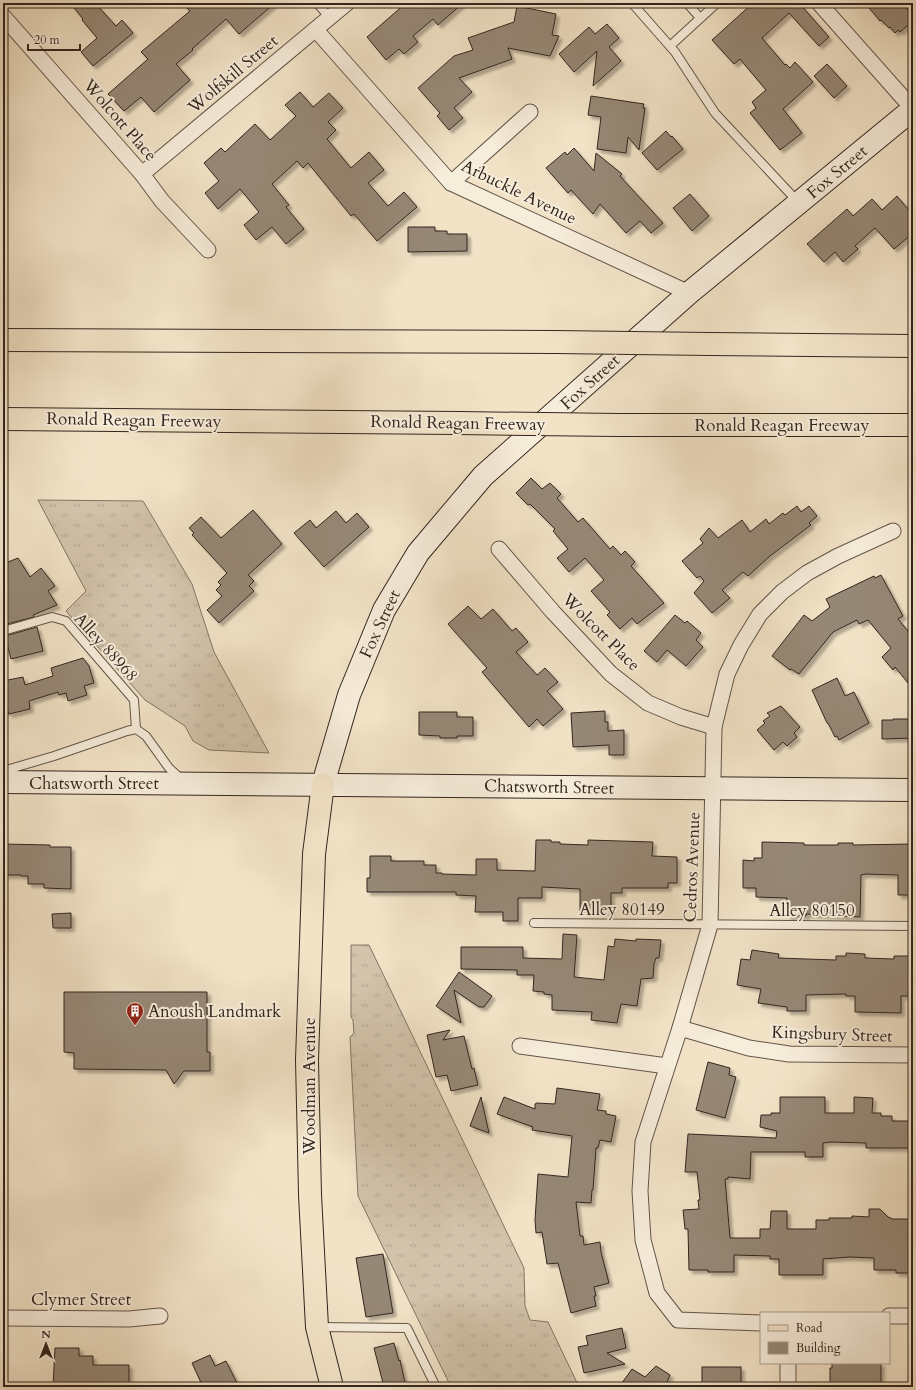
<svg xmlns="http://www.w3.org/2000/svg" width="916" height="1390" viewBox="0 0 916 1390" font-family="Cardo,serif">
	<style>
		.grass { fill: url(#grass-tufts); stroke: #827464 }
		.building { fill: #968876; stroke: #33251e; filter: url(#shadow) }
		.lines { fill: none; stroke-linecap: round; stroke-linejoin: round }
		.lane-casing { stroke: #635448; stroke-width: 10 }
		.street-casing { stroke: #635448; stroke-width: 17 }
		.secondary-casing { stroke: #33251e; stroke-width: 24 }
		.primary-casing { stroke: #33251e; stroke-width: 24 }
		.highway-casing { stroke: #33251e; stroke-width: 24 }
		.lane { stroke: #f7eddb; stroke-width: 8 }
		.street { stroke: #f7eddb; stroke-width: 15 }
		.secondary { stroke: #f7eddb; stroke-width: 22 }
		.primary { stroke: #f2e3c7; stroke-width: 22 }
		.highway { stroke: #f2e3c7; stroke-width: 22 }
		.highway-bridge-casing { stroke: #33251e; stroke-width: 24; stroke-linecap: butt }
		.highway-bridge { stroke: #f2e3c7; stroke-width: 22 }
		.labels { text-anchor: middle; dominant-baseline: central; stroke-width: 4; stroke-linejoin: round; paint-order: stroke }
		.street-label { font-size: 17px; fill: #33251e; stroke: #f7eddb }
		.poi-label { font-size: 17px; fill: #33251e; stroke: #f7eddb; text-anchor: start }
	</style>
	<defs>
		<pattern id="grass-tufts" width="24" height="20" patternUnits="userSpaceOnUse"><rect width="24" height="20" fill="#d2c3aa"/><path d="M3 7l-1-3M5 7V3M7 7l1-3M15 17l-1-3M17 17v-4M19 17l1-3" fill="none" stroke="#b5a792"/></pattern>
		<filter id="shadow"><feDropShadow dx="3.5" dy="3.5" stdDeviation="1" flood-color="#0004"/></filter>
	</defs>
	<rect width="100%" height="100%" fill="#f2e3c7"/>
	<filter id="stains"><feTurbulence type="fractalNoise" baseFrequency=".005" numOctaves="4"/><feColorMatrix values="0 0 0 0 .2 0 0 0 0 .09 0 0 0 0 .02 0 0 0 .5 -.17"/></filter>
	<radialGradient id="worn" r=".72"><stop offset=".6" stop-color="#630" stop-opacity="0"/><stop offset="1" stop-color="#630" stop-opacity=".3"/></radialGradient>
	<!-- grass -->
	<g class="grass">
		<polygon points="38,500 143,501 192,584 214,652 269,753 209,750 193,741 185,726 145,700 66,611 86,591"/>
		<polygon points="351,945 369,945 524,1268 525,1306 530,1320 548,1322 579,1387 451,1387 358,1196 350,1037 354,1033 353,1020 351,1017"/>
	</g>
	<!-- building -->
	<g class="building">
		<polygon points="70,3 95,3 116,26 122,20 133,33 93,66 81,52 97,38 82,20 83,19"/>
		<polygon points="182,3 275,3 239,34 226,19 192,49 193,50 176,64 190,80 154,112 141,97 124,111 108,94 148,59 141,52 190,11"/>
		<polygon points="406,3 463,3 438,25 433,19 413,36 418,42 404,54 399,49 386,60 367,37"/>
		<polygon points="753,3 800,3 800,4 829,37 819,46 789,13 762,38 785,65 786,64 790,68 795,62 813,82 783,109 802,133 780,150 750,113 756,108 752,102 766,90 740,59 734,64 712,40"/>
		<polygon points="865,3 902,3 913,16 913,21 900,32 898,30 895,33 890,27 889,28 881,20 880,21"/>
		<polygon points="517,6 556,14 552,35 559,36 550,56 508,48 512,59 459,78 472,92 454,108 463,118 449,130 437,116 440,113 418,88 454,56 473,50 468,38 514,22"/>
		<polygon points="607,24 619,38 609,47 621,61 593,86 597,51 574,72 559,54 589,27 595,34"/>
		<polygon points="827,64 847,86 834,98 814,76"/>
		<polygon points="300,92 313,107 329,93 343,108 328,122 336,130 327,139 351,168 369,152 384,170 368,183 388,206 404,192 417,207 377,241 354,214 351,216 308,163 303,168 297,161 272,184 289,205 286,207 304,229 286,244 272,227 256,240 244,225 259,212 240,189 218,209 205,193 219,181 204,163 221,148 225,152 255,124 270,140 296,116 285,105"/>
		<polygon points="591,96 644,104 643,108 645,108 639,150 628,137 626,153 597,149 601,117 588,115"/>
		<polygon points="666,131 671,137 672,136 683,149 657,170 642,153"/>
		<polygon points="574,148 594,171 596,153 622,174 620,176 663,223 651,233 640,221 626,233 600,204 593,214 571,190 568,193 546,168 565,152 567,155"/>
		<polygon points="690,194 709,216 692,231 673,208"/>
		<polygon points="897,196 913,215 913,233 894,249 875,228 855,246 858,249 843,262 835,252 824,262 807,244 847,209 853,216 872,199 882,210"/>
		<polygon points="408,227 435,227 435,231 447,231 447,234 467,234 467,251 408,252"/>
		<polygon points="531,478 542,489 550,483 561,494 557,498 578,522 583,518 610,549 613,546 621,555 625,551 635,562 631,566 664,603 637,624 632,618 620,629 607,615 610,612 591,591 604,580 585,558 569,572 557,558 568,549 553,531 555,529 530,504 528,505 516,493"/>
		<polygon points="797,506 801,512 809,506 817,516 809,523 811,525 770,556 748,576 743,572 722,590 730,598 712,613 694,593 704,581 700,576 697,578 682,561 703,543 700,539 709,528 718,538 742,520 750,532 766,519 769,524 783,513 785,515"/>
		<polygon points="253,510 282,544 248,575 254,581 249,586 254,591 219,623 207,610 222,596 216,590 221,585 218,582 227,573 192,535 194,533 189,528 201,517 221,538"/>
		<polygon points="336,511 346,523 357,513 369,527 324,567 294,533 310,520 316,528"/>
		<polygon points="18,558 30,577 41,568 55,586 48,591 57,605 33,615 34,617 3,625 3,564"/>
		<polygon points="881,575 903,616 898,619 913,637 913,689 895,667 893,670 882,657 891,648 868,620 859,624 857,620 833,632 799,674 791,669 790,670 772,656 804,615 812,621 830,607 826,599 874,576 875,578"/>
		<polygon points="468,606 481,619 493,609 512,631 516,628 528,642 516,652 537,675 545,668 558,682 547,691 563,709 543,726 537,719 529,727 482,672 487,668 448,624"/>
		<polygon points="675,615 685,623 687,621 701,633 696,640 703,647 686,666 667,650 657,662 644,651"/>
		<polygon points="37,627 43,651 11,659 5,636"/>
		<polygon points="83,658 89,666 94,683 84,686 87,695 68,701 66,693 59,695 58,692 29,701 30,709 9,714 8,711 3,712 3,681 23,677 25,685 53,676 51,668"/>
		<polygon points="837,678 845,696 854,692 869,723 839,740 837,736 835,737 828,723 827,723 812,690"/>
		<polygon points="781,706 800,727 794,733 797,737 787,746 783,742 774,750 757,730 765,723 763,721 770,716 767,713"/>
		<polygon points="605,711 605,722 608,722 608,731 624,730 624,755 609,755 609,745 573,747 571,713"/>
		<polygon points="419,712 457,712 457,717 473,717 473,736 457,736 457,738 440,738 440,736 419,735"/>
		<polygon points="893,719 913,719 913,738 882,739 882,720 893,720"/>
		<polygon points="536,840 551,840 551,842 560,842 560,844 588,845 588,840 653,842 652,856 677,857 677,883 668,883 668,888 622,888 622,893 611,893 611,912 580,911 580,889 542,887 542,898 518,898 518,921 503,921 503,912 475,912 476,896 456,895 456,892 367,892 367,878 370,878 370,856 391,856 391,861 424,861 424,865 436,865 436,873 442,873 442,874 476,875 476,859 497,859 497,870 535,871"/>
		<polygon points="762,842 804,843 804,845 838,845 838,843 853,843 853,845 913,844 913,895 898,895 898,875 866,874 861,875 860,917 806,914 806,916 787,916 787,898 756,897 756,888 743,888 743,860 754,861 754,858 762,858"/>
		<polygon points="3,844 50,845 50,847 71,847 71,889 44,888 44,884 28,884 28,876 21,876 21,875 3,875"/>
		<polygon points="71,913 71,928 53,928 52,914"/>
		<polygon points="563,934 577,935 574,977 604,980 608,946 614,947 615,939 636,941 636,939 661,940 659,958 656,958 654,964 653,978 641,979 637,1006 621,1004 617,1023 591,1020 592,1012 552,1010 552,995 544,994 544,992 533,991 534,975 517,975 517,970 461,969 461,947 523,947 523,958 562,959"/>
		<polygon points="752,950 779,954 778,958 836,960 836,956 846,956 846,953 865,954 865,958 894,959 894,956 910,956 910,967 913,967 913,994 910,994 910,996 901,996 901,1013 855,1012 855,996 846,996 846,994 806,995 806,1011 787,1011 787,1007 758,1003 761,989 737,985 741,959 750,960"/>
		<polygon points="459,972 492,996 484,1007 479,1007 454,990 461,1023 436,1006"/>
		<polygon points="64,992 207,992 207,1052 210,1052 210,1071 184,1071 174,1084 166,1070 74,1069 74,1053 64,1052"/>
		<polygon points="450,1030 443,1040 464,1036 472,1069 474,1068 478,1085 451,1091 447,1075 436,1077 427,1035"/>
		<polygon points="708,1062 730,1068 729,1075 736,1077 725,1118 696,1110"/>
		<polygon points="557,1088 600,1094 597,1110 606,1111 606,1114 616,1116 611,1142 600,1140 598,1148 596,1148 593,1190 592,1190 591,1203 576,1202 580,1236 583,1236 584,1245 600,1242 601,1252 609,1283 594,1287 596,1296 594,1296 596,1306 571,1313 558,1263 547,1264 542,1232 536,1233 535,1220 538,1174 568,1177 572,1136 532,1130 533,1127 497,1114 504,1097 535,1109 535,1104 537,1103 555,1104"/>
		<polygon points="481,1097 489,1133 470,1126"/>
		<polygon points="780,1097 825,1097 825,1113 854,1113 854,1097 873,1098 872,1113 881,1113 881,1116 892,1116 892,1121 913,1121 913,1148 866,1148 866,1143 831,1142 823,1143 823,1157 805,1157 805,1152 751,1152 750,1179 728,1177 728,1179 725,1179 730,1238 760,1238 760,1229 770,1229 771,1211 787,1211 787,1229 816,1229 816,1220 829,1220 829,1218 852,1218 852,1216 869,1217 869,1209 880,1209 888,1217 893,1219 913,1219 913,1273 896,1273 896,1270 874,1270 874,1258 850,1257 823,1259 823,1275 779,1275 779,1259 770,1259 770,1256 734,1255 734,1272 708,1272 708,1270 689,1270 688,1229 685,1229 683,1210 699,1209 698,1200 700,1200 697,1172 685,1172 688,1134 776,1138 777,1131 760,1127 761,1115 771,1115 771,1113 780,1113"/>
		<polygon points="383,1254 393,1313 366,1317 356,1258"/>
		<polygon points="622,1328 626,1348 607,1353 625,1364 584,1373 578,1347 588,1345 586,1336"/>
		<polygon points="394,1343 399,1361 400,1360 406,1387 384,1387 374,1348"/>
		<polygon points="55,1348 79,1348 79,1356 93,1356 93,1365 129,1365 129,1387 53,1387"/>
		<polygon points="210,1355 215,1366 226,1361 239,1387 203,1387 192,1363"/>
		<polygon points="832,1363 881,1363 881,1387 830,1387 830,1368 832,1368"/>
		<polygon points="656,1366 670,1375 665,1387 619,1387 632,1369 645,1377"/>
		<rect x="702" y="1367" width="39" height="20"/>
	</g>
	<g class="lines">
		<!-- lane casing -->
		<g class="lane-casing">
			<g id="lane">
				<polyline points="317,3 330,18"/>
				<polyline points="632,3 675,52 715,113 798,202"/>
				<polyline points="687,3 700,18"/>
				<polyline points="670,46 717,3"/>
				<polyline points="3,631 52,617 66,621 134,700 136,729"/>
				<polyline points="3,771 54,756 127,731 136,729 146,736 169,768 181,779"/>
				<polyline points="534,923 913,926"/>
				<polyline points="318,1327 407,1328 436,1387"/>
			</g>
		</g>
		<!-- street casing -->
		<g class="street-casing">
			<g id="street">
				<polyline points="819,3 913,109"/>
				<polyline points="3,16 142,174 162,201 208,250"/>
				<polyline points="316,30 451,183 689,293"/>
				<polyline points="142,174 347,3"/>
				<polyline points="451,183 530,112"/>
				<polyline points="499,549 553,612 611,674 648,703 681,717 714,727"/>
				<polyline points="680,1028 749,1048 789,1054 913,1055"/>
				<polyline points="520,1046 667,1066"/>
				<polyline points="889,1316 913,1316"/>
				<polyline points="3,1318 129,1319 160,1316"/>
				<polyline points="761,1323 678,1320 657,1293 643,1240 640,1191 643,1142 680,1028 710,925 714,727 727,674 741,645 760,614 782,592 807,573 838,556 893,531"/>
				<polyline points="788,1363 788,1387"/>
			</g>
		</g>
		<!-- secondary casing -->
		<g class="secondary-casing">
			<g id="secondary">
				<polyline points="3,782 913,790"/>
				<polyline points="323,784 349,695 384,610 418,553 483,476 689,293 913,109"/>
			</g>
		</g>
		<!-- primary casing -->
		<g class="primary-casing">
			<polyline id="primary" points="323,784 314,854 307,1060 310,1195 317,1327 332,1387"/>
		</g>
		<!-- highway casing -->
		<g class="highway-casing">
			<g id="highway">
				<polyline points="3,340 555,342"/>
				<polyline points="709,344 913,346"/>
				<polyline points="3,419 458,423"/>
				<polyline points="618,425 913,425"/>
			</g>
		</g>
		<!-- lane -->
		<use href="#lane" class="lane"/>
		<!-- street -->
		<use href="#street" class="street"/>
		<!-- secondary -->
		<use href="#secondary" class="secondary"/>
		<!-- primary -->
		<use href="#primary" class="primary"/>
		<!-- highway -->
		<use href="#highway" class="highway"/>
		<!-- highway-bridge casing -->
		<g class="highway-bridge-casing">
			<g id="highway-bridge">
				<polyline points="555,342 709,344"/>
				<polyline points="458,423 618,425"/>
			</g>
		</g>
		<!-- highway-bridge -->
		<use href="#highway-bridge" class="highway-bridge"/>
	</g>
	<!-- icons -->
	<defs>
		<g id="building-pin" transform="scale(0.9)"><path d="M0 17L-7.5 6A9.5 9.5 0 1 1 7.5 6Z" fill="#8f2418" stroke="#f7eddb"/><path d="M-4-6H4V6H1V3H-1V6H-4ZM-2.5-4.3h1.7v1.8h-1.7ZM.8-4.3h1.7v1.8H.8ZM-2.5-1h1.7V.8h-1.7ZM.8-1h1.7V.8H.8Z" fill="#fff"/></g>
	</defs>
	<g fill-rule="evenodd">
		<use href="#building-pin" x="135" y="1011"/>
	</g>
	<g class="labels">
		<!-- street labels -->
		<g class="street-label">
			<text transform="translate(233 74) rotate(-40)">Wolfskill Street</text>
			<text transform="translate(120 120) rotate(49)">Wolcott Place</text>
			<text transform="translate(837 172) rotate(-40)">Fox Street</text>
			<text transform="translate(519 192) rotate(26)">Arbuckle Avenue</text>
			<text transform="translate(590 382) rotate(-42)">Fox Street</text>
			<text transform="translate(134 420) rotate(1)">Ronald Reagan Freeway</text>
			<text transform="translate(458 423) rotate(1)">Ronald Reagan Freeway</text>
			<text x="782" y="425">Ronald Reagan Freeway</text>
			<text transform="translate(380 624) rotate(-65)">Fox Street</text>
			<text transform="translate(601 632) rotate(45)">Wolcott Place</text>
			<text transform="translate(106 647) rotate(48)">Alley 88968</text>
			<text x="94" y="783">Chatsworth Street</text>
			<text transform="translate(549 787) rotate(1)">Chatsworth Street</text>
			<text transform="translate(692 867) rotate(-88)">Cedros Avenue</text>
			<text x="622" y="909">Alley 80149</text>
			<text x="812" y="910">Alley 80150</text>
			<text transform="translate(832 1034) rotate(2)">Kingsbury Street</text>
			<text transform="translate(309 1086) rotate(-90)">Woodman Avenue</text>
			<text x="81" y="1299">Clymer Street</text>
		</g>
		<!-- poi labels -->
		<g class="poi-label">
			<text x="148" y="1011">Anoush Landmark</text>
		</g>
	</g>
	<!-- margin -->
	<rect width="916" height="1390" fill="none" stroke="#f2e3c7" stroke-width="16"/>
	<rect x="4" y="4" width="908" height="1382" fill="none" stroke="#33251e" stroke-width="2"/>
	<rect x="8" y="8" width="900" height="1374" fill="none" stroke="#33251e"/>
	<!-- legend -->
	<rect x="760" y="1312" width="130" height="52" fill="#f7eddb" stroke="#a99d8f"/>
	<rect x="768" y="1325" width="20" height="6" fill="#f2e3c7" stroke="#a99d8f"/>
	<text x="796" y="1332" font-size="12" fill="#33251e">Road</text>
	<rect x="768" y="1342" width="20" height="12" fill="#968876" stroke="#a99d8f"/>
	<text x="796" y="1352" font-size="12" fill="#33251e">Building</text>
	<!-- north arrow -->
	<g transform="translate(46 1344)" stroke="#f7eddb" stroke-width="3" paint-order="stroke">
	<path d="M0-3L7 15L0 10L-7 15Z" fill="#33251e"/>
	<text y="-6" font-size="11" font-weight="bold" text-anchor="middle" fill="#33251e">N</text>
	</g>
	<!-- scale -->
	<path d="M28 44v6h52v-6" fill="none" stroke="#33251e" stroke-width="2"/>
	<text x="34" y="44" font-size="12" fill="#33251e" stroke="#f7eddb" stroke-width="3" paint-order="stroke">20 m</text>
	<rect width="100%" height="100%" filter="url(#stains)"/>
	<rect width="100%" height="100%" fill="url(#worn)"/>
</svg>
